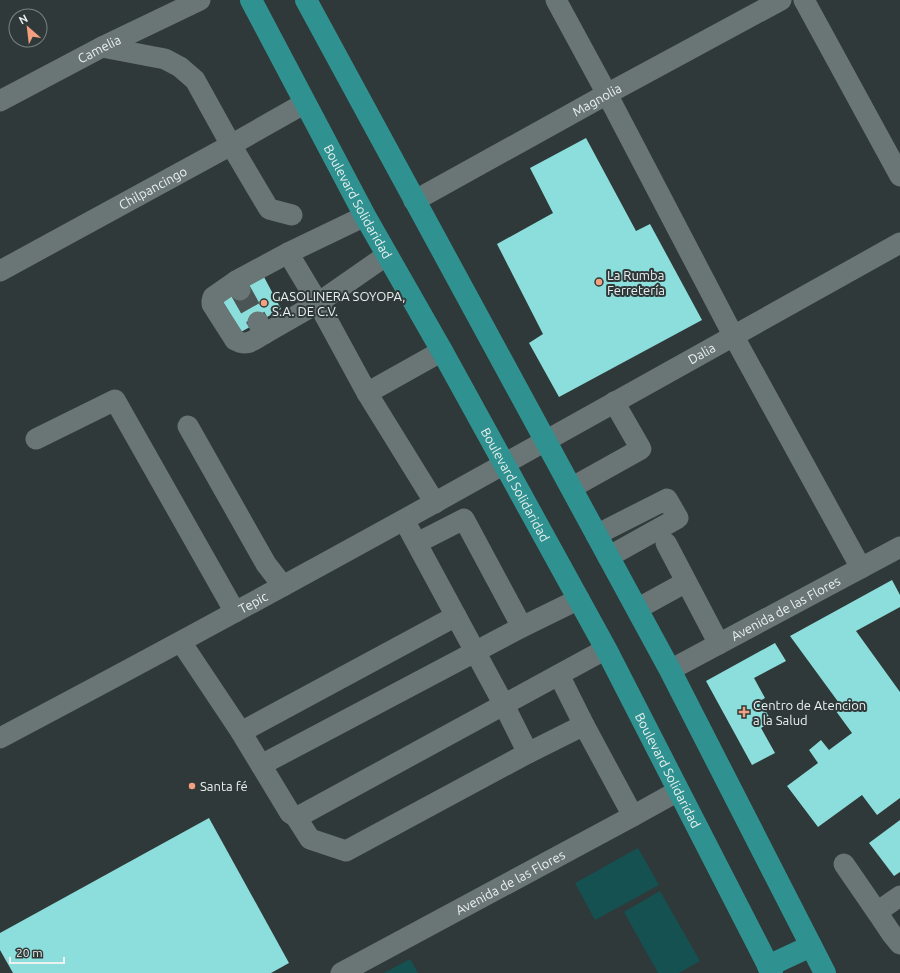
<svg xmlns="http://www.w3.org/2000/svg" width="900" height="973" viewBox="0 0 900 973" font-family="Ubuntu,sans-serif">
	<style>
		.grass { fill: #145150 }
		.building { fill: #8bdedb }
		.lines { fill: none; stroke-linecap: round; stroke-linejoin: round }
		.minor-tunnel { stroke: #4b5555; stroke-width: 21; stroke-dasharray: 21 10; stroke-linecap: butt }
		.minor { stroke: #6a7575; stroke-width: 21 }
		.major { stroke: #309290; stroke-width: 22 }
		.poi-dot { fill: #f2a07f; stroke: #2f3939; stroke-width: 1.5 }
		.labels { text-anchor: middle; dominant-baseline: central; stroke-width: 4; stroke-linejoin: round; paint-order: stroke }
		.street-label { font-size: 13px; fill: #ebf1f1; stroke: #2f3939 }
		.poi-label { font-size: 13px; fill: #ebf1f1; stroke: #2f3939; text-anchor: start }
	</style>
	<rect width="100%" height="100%" fill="#2f3939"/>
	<!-- grass -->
	<g class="grass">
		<polygon points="638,848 659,885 595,920 575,883"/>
		<polygon points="660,891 700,961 679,973 658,973 624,912"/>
		<polygon points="410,959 418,973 384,973"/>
	</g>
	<!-- building -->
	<g class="building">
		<polygon points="586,138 636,231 650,224 702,320 559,397 529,343 543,334 497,244 553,213 530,168"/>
		<polygon points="264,277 281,309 241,332 222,300"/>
		<polygon points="892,580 900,595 900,607 856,631 900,692 900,798 877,815 862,795 818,827 787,786 818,763 809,750 821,740 829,750 852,733 833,707 839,703 790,636"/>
		<polygon points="775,643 786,661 754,678 765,698 760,701 772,722 761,728 775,753 752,765 706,681"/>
		<polygon points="209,818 289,963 271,973 13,973 0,950 0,933"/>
		<polygon points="900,820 900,872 894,876 869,843"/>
	</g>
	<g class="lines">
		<!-- minor-tunnel -->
		<polyline class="minor-tunnel" points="240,290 258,322"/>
		<!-- minor -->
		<g class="minor">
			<polyline points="556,0 607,94 733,335 861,568"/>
			<polyline points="804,0 900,176"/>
			<polyline points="102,47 165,59 180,67 195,80 231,145 269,209 292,215"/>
			<path id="s1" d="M0 101 102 47 200 0"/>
			<path id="s2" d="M414 201 607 94 781 0"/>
			<polyline points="288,253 318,303 367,393 435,503"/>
			<path id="s3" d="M0 271 231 145 305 103"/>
			<path d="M236 281 213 297 212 301V304L235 340C248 347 253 340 264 334"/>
			<polyline points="240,290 236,281 288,253 365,216"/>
			<polyline points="258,322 264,334 318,303 387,255"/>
			<polyline points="367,393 442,351"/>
			<polyline points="188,426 266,564 283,586"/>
			<polyline points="36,439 115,400 235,612"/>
			<polyline points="571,488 641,449 614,402"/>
			<polyline points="596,535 667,499 678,518 608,557"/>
			<polyline points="666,543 719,644"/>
			<polyline points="637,609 686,582"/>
			<polyline points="522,627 579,599"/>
			<polyline points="181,642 241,732 290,813 296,817 310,839 346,851 528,753 504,705 404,520"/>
			<path id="s4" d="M670 670 900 547"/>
			<polyline points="559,675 584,725"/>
			<polyline points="241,732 456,616"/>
			<path id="s5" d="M0 738C146 661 291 582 436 502 591 416 745 328 900 243"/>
			<polyline points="528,753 584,725 633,816"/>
			<polyline points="261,765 522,627 464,519 417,543"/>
			<polyline points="296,817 305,813 606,649"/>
			<polyline points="844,864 877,912"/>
			<polyline points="900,896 877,912 891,933 900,944"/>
			<path id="s6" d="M341 973 633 816 678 791"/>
		</g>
		<!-- major -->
		<g class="major">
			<path id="s7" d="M251 0 365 216 442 351 606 649 772 973"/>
			<polyline points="306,0 670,670 825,973"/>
			<polyline points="768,966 811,946"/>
		</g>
	</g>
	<!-- markers -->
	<g class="poi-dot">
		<circle cx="599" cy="282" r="4"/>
		<circle cx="264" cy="303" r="4"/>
		<path d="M742 706h4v4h4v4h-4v4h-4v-4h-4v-4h4z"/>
		<circle cx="192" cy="786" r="4"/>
	</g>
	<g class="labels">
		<!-- street labels -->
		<g class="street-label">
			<text stroke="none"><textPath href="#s1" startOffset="112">Camelia</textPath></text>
			<text stroke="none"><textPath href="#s2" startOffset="209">Magnolia</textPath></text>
			<text stroke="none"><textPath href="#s3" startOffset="174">Chilpancingo</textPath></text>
			<text stroke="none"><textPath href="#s7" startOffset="228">Boulevard Solidaridad</textPath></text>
			<text stroke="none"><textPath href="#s5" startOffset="800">Dalia</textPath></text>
			<text stroke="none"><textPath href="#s7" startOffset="552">Boulevard Solidaridad</textPath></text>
			<text stroke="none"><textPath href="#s5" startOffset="287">Tepic</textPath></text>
			<text stroke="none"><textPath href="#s4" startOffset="131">Avenida de las Flores</textPath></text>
			<text stroke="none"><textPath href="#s7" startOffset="876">Boulevard Solidaridad</textPath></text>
			<text stroke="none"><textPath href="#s6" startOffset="192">Avenida de las Flores</textPath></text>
		</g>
		<!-- poi labels -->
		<g class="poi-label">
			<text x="607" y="275">La Rumba<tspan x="607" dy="15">Ferretería</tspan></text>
			<text x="272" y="296">GASOLINERA SOYOPA,<tspan x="272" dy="15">S.A. DE C.V.</tspan></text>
			<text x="753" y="705">Centro de Atencion<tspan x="753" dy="15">a la Salud</tspan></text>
			<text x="200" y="786">Santa fé</text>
		</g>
	</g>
	<!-- north arrow -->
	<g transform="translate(28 28) rotate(332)"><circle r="19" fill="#2f3939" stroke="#7a8383"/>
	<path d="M0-3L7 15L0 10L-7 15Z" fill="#f2a07f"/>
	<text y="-6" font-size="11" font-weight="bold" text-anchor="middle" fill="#ebf1f1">N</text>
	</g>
	<!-- scale -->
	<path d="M10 957v6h54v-6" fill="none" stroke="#ebf1f1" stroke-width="2"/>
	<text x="16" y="957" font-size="12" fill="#ebf1f1" stroke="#2f3939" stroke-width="3" paint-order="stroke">20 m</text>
</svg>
